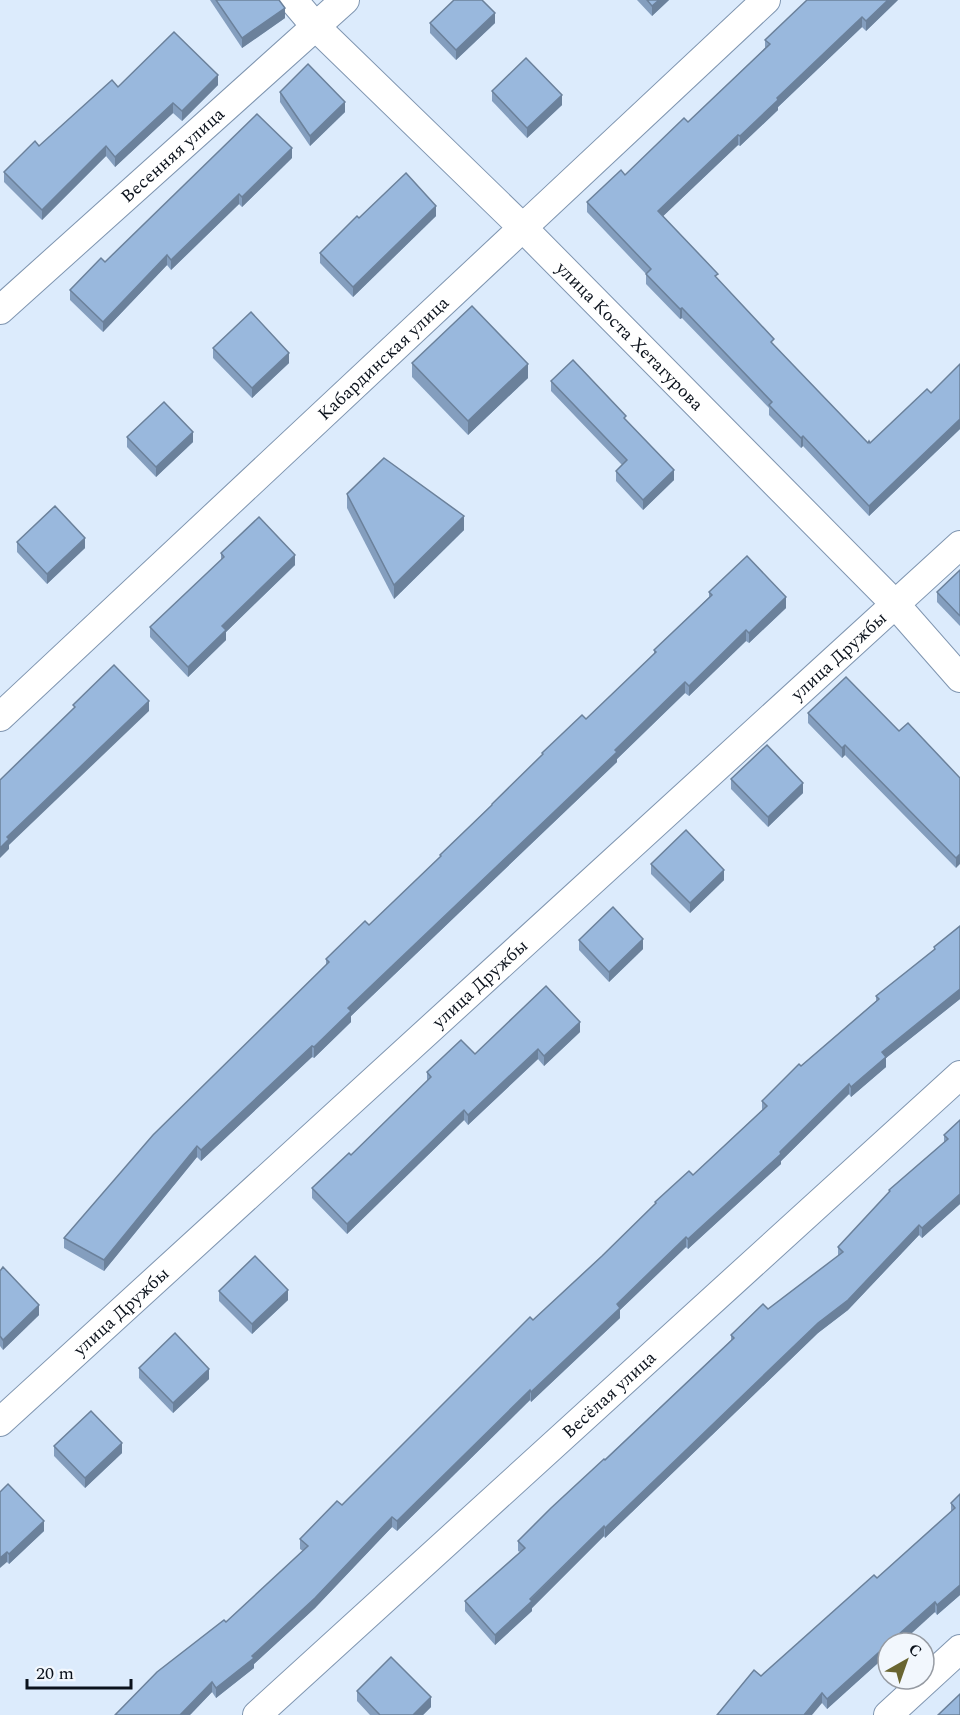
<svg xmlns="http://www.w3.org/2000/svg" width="960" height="1715" viewBox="0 0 960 1715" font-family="Spectral,serif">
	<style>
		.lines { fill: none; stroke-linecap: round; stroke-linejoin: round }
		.minor-casing { stroke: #7f95b0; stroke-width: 30 }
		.minor { stroke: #fff; stroke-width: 28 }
		.wall { fill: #849ebe }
		.shaded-wall { fill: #6b819b }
		.building { fill: #99b8dd; stroke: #6b819b; stroke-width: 1.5 }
		.labels { text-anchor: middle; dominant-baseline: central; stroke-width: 4.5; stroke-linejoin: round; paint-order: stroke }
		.street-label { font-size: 18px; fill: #0b121c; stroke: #f2f7fd }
	</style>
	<rect width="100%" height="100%" fill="#dcebfc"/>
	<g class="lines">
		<!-- minor casing -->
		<g class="minor-casing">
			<g id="minor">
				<path id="s1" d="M293 0 316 27 523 228 895 604 960 678"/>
				<path id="s2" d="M0 310 345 0"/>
				<path id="s3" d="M0 717 766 0"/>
				<path id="s4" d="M0 1422 960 545"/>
				<path id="s5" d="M257 1715 960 1075"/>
				<polyline points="888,1715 960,1649"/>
			</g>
		</g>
		<!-- minor -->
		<use href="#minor" class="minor"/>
	</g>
	<!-- wall -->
	<g class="wall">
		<polygon points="210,0 279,0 285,18 242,48"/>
		<polygon points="637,0 669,0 652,16"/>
		<polygon points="898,0 866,31 862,27 778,107 778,110 740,146 738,145 663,216 774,345 868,443 870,443 931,393 960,364 960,429 869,516 803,446 801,448 769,415 769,408 682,318 680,319 646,284 646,274 587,212 587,202 625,175 688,122 765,48 765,40"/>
		<polygon points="430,23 495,23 456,60 430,33"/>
		<polygon points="218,85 182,121 173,113 115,167 106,156 42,220 4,182 4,172 118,87"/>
		<polygon points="492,91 562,105 527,138 492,101"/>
		<polygon points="280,92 345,112 310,146 280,102"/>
		<polygon points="292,158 242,207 239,204 171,270 167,265 103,332 70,300 70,290 105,262"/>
		<polygon points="436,216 353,297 320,263 320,253 359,218"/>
		<polygon points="213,348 289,363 252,398 213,358"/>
		<polygon points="412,363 528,378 468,435 412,377"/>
		<polygon points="551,381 626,420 674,480 643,510 616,481 616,471 622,465 551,391"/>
		<polygon points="127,437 193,442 156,477 127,447"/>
		<polygon points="347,494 464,530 394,599 347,508"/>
		<polygon points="17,542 85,548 47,584 17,552"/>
		<polygon points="221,553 295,565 226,632 226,640 188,677 150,637 150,627 221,560"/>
		<polygon points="960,570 960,626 937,602 937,592"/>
		<polygon points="709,592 786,608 749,643 746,641 689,696 685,693 617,759 617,762 351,1016 351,1022 314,1058 312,1057 201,1161 197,1157 104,1271 64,1248 64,1238 326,965 326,959 369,925 440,857 440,855 542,756 542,753 586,719 654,654 654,650 709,597"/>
		<polygon points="808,713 899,731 960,778 956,868 845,755 842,758 808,723"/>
		<polygon points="731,779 803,793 768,827 731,789"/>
		<polygon points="651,864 724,880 690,913 651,874"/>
		<polygon points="960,926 960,999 886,1058 886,1067 851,1097 849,1094 781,1161 781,1164 688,1249 686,1247 620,1310 620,1318 531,1402 530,1400 397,1531 392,1527 315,1608 254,1664 254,1668 216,1698 212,1692 190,1715 226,1622 303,1551 300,1549 300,1539 342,1505 533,1320 602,1256 655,1204 655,1202 693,1175 762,1110 762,1101 801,1066 876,1001 876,996 934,950 934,947"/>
		<polygon points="579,940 643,949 609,982 579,950"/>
		<polygon points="580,1032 544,1066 538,1059 468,1125 464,1120 347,1234 312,1198 312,1188 351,1155 427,1081 427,1072 475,1054"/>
		<polygon points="960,1120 960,1204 922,1238 919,1235 848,1310 818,1333 605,1538 604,1536 532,1608 532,1611 495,1645 465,1611 465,1601 520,1552 518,1551 518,1541 731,1340 731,1335 768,1309 838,1256 838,1247 889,1193 889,1190 944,1143 944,1135"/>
		<polygon points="0,1271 39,1315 3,1350 0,1346"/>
		<polygon points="219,1291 288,1300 252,1334 219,1301"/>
		<polygon points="139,1368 209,1379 173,1413 139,1378"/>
		<polygon points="54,1446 122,1453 85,1488 54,1456"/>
		<polygon points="0,1492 44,1531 9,1564 7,1562"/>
		<polygon points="960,1494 960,1595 937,1615 935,1612 888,1643 888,1654 827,1709 822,1703 761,1676 877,1578 951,1512 951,1503"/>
		<polygon points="357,1691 431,1707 423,1715 370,1715 357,1701"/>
	</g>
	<!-- shaded-wall -->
	<g class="shaded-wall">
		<polygon points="659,0 669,0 652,16 652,6"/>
		<polygon points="888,0 898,0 866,31 866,21"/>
		<polygon points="285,8 285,18 242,48 242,38"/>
		<polygon points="495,13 495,23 456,60 456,50"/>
		<polygon points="862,17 862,27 778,107 778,110 740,146 740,136 777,98"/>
		<polygon points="218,75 218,85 182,121 182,111"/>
		<polygon points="562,95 562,105 527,138 527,128"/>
		<polygon points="345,102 345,112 310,146 310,136"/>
		<polygon points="173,103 173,113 115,167 115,157"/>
		<polygon points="738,135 738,145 658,221 658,211"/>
		<polygon points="106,146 106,156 42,220 42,210"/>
		<polygon points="292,148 292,158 242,207 242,197"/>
		<polygon points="239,194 239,204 171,270 171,260"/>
		<polygon points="436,206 436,216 353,297 353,287"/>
		<polygon points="167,255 167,265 103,332 103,322"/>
		<polygon points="682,308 682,318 680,319 680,309"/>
		<polygon points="289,353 289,363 252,398 252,388"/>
		<polygon points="528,364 528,378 468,435 468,421"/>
		<polygon points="960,419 960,429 869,516 869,506"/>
		<polygon points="193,432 193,442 156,477 156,467"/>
		<polygon points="803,436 803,446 801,448 801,438"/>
		<polygon points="674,470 674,480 643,510 643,500"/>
		<polygon points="464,516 464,530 394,599 394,585"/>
		<polygon points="85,538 85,548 47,584 47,574"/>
		<polygon points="295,555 295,565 226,632 226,640 188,677 188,667 222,626"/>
		<polygon points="786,597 786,608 749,643 749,633"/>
		<polygon points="746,630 746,641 689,696 689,686"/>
		<polygon points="685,682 685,693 617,759 617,762 351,1016 351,1022 314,1058 314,1047 348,1008"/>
		<polygon points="149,701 149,711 9,845 9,849 0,858 0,848 7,837"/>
		<polygon points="845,745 845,755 842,758 842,748"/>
		<polygon points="803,783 803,793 768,827 768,817"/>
		<polygon points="960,854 960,864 956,868 956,858"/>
		<polygon points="724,870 724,880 690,913 690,903"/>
		<polygon points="643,939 643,949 609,982 609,972"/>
		<polygon points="960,989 960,999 886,1058 886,1067 851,1097 851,1087 882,1052"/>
		<polygon points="580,1022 580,1032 544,1066 544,1056"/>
		<polygon points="312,1046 312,1057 201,1161 201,1150"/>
		<polygon points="538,1049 538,1059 468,1125 468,1115"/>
		<polygon points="849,1084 849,1094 781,1161 781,1164 688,1249 688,1239 780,1152"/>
		<polygon points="464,1110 464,1120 347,1234 347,1224"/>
		<polygon points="197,1146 197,1157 104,1271 104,1260"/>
		<polygon points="960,1194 960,1204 922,1238 922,1228"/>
		<polygon points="919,1225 919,1235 848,1310 818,1333 605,1538 605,1528"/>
		<polygon points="686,1237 686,1247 620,1310 620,1318 531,1402 531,1392 617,1304"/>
		<polygon points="288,1290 288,1300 252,1334 252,1324"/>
		<polygon points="39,1305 39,1315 3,1350 3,1340"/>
		<polygon points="209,1369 209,1379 173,1413 173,1403"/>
		<polygon points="530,1390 530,1400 397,1531 397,1521"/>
		<polygon points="122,1443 122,1453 85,1488 85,1478"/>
		<polygon points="392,1517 392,1527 315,1608 254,1664 254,1668 216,1698 216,1688 252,1656"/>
		<polygon points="44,1521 44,1531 9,1564 9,1554"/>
		<polygon points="604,1526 604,1536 532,1608 532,1611 495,1645 495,1635"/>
		<polygon points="7,1552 7,1562 0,1568 0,1558"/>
		<polygon points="960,1585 960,1595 937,1615 937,1605"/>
		<polygon points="935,1602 935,1612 901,1643 889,1643"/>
		<polygon points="888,1644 888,1654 827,1709 827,1699"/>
		<polygon points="212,1682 212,1692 190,1715 180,1715"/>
		<polygon points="822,1693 822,1703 812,1715 804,1715"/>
		<polygon points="431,1697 431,1707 423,1715 413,1715"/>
	</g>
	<!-- building -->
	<g class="building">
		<polygon points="216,0 279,0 285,8 242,38"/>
		<polygon points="454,0 482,0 495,13 456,50 430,23"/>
		<polygon points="647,0 659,0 652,6"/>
		<polygon points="807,0 888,0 866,21 862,17 777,98 778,100 740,136 738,135 658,211 718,274 715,276 774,339 771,342 868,443 869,441 870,443 927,389 931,393 960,364 960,419 869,506 803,436 801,438 769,405 772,402 682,308 680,309 646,274 651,269 587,202 621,170 625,175 684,118 688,122 770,44 765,40"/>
		<polygon points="174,32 218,75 182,111 173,103 115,157 106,146 42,210 4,172 35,141 39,146 112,80 118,87"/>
		<polygon points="526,58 562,95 527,128 492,91"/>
		<polygon points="308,64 345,102 310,136 280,92"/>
		<polygon points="257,114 292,148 242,197 239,194 171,260 167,255 103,322 70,290 101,258 105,262"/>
		<polygon points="406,173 436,206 353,287 320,253 357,216 359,218"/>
		<polygon points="472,306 528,364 468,421 412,363"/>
		<polygon points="251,312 289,353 252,388 213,348"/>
		<polygon points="573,360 626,416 624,418 674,470 643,500 616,471 627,460 551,381"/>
		<polygon points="164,402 193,432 156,467 127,437"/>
		<polygon points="384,458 464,516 394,585 347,494"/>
		<polygon points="55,506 85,538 47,574 17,542"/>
		<polygon points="259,517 295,555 222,626 226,630 188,667 150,627 224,557 221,553"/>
		<polygon points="747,556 786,597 749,633 746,630 689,686 685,682 615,750 617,752 348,1008 351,1011 314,1047 312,1046 201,1150 197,1146 104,1260 64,1238 153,1135 329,962 326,959 365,921 369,925 441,856 440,855 492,805 492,804 543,754 542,753 582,715 586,719 656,652 654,650 712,595 709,592"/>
		<polygon points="960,570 960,616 937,592"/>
		<polygon points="114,665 149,701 7,837 9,839 0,848 0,780 75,707 73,705"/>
		<polygon points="846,677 899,731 908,723 960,778 960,854 956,858 845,745 842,748 808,713"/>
		<polygon points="767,745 803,783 768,817 731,779"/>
		<polygon points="686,830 724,870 690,903 651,864"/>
		<polygon points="613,907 643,939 609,972 579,940"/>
		<polygon points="960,926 960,989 882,1052 886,1057 851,1087 849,1084 780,1152 781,1154 688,1239 686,1237 617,1304 620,1308 531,1392 530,1390 397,1521 392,1517 315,1598 252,1656 254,1658 216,1688 212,1682 180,1715 115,1715 157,1672 224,1620 226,1622 308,1546 300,1539 337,1501 342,1505 530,1317 533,1320 602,1256 656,1203 655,1202 689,1171 693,1175 767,1106 762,1101 799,1064 801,1066 879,999 876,996 935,949 934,947"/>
		<polygon points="546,986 580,1022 544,1056 538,1049 468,1115 464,1110 347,1224 312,1188 349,1153 351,1155 431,1077 427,1072 461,1040 475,1054"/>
		<polygon points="960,1120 960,1194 922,1228 919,1225 848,1300 818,1323 605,1528 604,1526 530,1599 532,1601 495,1635 465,1601 525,1548 518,1541 551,1508 604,1459 605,1460 734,1338 731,1335 763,1304 768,1309 843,1252 838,1247 890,1191 889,1190 948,1139 944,1135"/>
		<polygon points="255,1256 288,1290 252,1324 219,1291"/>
		<polygon points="3,1267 39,1305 3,1340 0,1336 0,1271"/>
		<polygon points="175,1333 209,1369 173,1403 139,1368"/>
		<polygon points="91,1411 122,1443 85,1478 54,1446"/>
		<polygon points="8,1484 44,1521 9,1554 7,1552 0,1558 0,1492"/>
		<polygon points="960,1494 960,1585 937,1605 935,1602 889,1643 888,1643 888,1644 827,1699 822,1693 804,1715 717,1715 754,1670 761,1676 874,1575 877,1578 955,1508 951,1503"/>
		<polygon points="391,1657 431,1697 413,1715 380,1715 357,1691"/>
		<polygon points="960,1694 960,1715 938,1715"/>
	</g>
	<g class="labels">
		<!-- street labels -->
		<g class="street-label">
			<text stroke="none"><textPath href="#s2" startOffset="232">Весенняя улица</textPath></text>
			<text stroke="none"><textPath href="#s1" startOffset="476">улица Коста Хетагурова</textPath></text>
			<text stroke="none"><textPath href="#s3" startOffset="525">Кабардинская улица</textPath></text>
			<text stroke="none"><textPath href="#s4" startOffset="1136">улица Дружбы</textPath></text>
			<text stroke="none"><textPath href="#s4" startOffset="650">улица Дружбы</textPath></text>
			<text stroke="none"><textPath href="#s4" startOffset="164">улица Дружбы</textPath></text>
			<text stroke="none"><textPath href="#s5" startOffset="476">Весёлая улица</textPath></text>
		</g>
	</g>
	<!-- north arrow -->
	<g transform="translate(906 1661) rotate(40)"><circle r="28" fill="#f2f7fd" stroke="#969ba3" stroke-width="1.5"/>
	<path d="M0-4.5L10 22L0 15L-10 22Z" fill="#696531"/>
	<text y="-9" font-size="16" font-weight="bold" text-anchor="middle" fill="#0b121c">С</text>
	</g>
	<!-- scale -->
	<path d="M27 1679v9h104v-9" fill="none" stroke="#0b121c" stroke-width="3"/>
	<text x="36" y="1679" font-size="18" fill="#0b121c" stroke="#f2f7fd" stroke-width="4.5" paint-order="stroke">20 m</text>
</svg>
